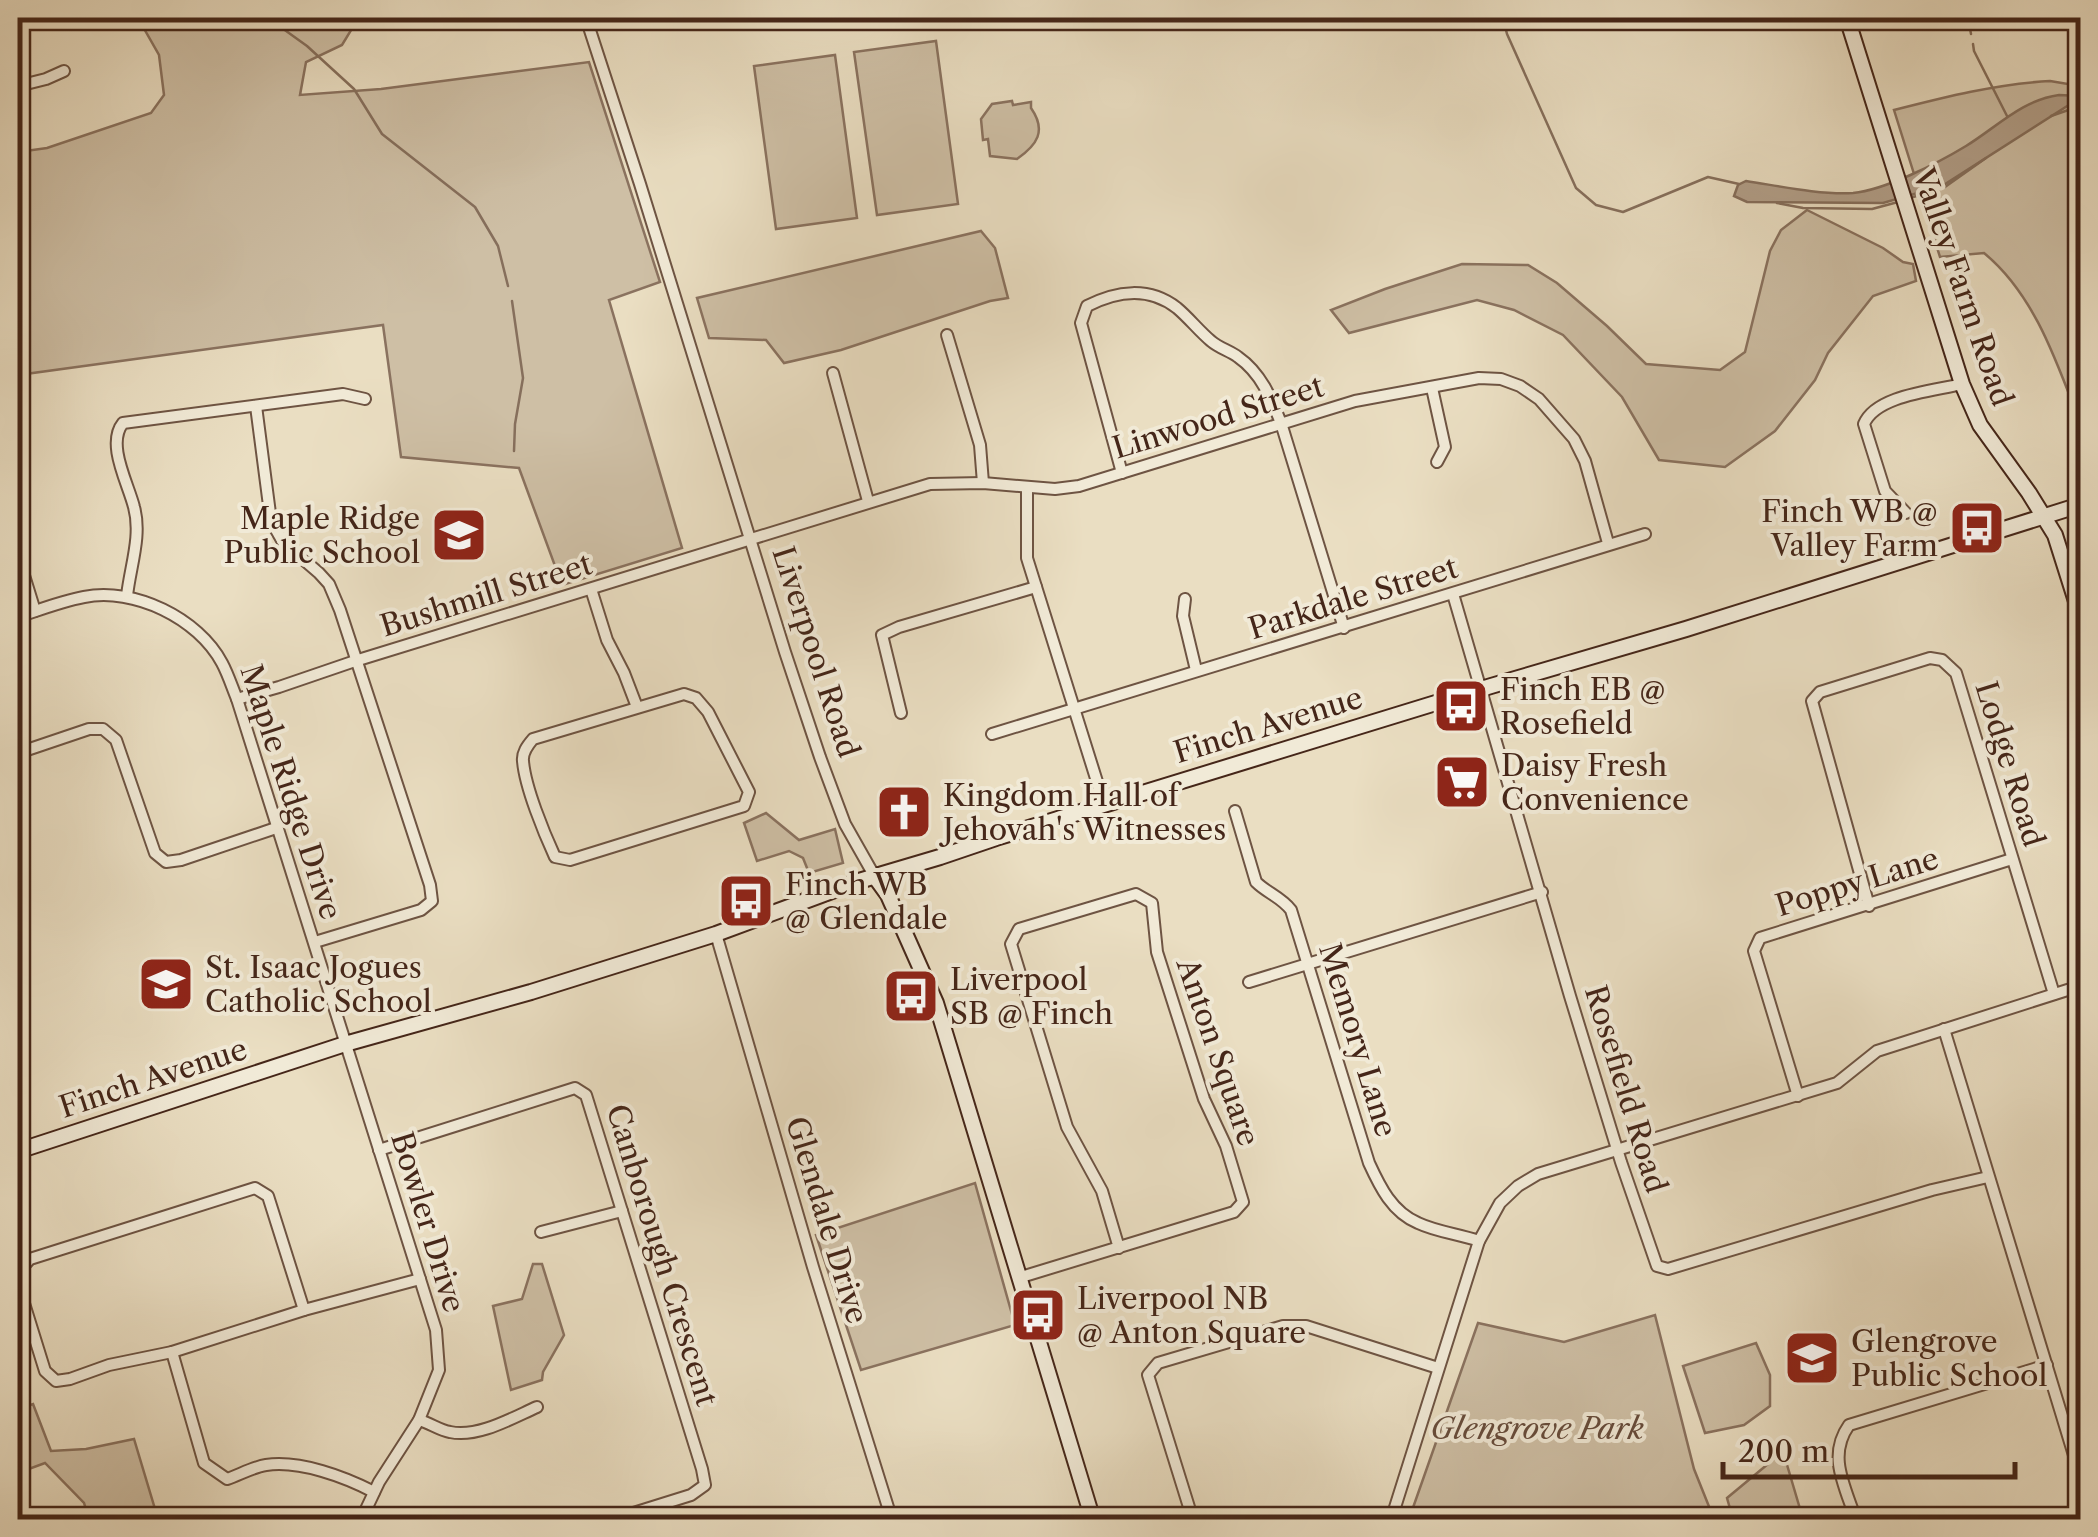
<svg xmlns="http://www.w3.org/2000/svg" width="2098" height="1537" viewBox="0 0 2098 1537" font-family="'Libre Caslon Text',serif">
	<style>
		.green { fill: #cebfa5; stroke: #8a725f; stroke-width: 2.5 }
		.water { fill: #b29f89; stroke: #866f5c; stroke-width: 2.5 }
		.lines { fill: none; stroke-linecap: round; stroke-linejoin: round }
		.stream { stroke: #866f5c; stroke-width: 2.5 }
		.street-casing { stroke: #6e5443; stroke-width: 14 }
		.secondary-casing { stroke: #452619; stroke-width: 18 }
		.street { stroke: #f1ead7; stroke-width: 10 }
		.secondary { stroke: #f1ead7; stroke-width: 14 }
		.labels { text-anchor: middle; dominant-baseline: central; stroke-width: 8; stroke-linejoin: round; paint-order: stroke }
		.street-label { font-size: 30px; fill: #452619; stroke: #f1ead7 }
		.poi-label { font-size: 30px; fill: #452619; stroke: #f1ead7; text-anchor: start }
		.park-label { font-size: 30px; font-style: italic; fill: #674c3c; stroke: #f1ead7 }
	</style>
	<rect width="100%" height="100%" fill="#eadec2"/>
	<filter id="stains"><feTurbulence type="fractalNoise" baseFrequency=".002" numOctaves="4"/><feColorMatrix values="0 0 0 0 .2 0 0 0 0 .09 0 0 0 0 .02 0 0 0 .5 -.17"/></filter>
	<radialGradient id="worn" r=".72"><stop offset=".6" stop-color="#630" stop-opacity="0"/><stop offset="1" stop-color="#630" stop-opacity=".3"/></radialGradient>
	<!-- green -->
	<g class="green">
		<polygon points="138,18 349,18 353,27 342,45 306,62 300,95 381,89 589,62 660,282 609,300 682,548 562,585 519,468 401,457 383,325 18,375 18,152 47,148 151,113 164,95 159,55"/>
		<polygon points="936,41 958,204 877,215 854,52"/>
		<polygon points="835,55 857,218 776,229 754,66"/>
		<path d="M2050 81 2080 86V423C2057 363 2035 295 1984 253L1940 257 1894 110C1945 97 1996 84 2050 81Z"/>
		<path d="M1012 101 1013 105 1031 102V108C1047 131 1037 145 1017 159L990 156 988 139 983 140 981 119 992 104Z"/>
		<polygon points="1807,210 1883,248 1903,262 1913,264 1916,281 1873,296 1828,353 1815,380 1775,431 1725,467 1659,460 1622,397 1563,335 1514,310 1477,300 1349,333 1331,310 1385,289 1462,264 1528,265 1557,283 1607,326 1646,364 1720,370 1745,352 1770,251 1781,230"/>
		<polygon points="981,231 995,248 1008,298 990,301 841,350 784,363 766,340 709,338 697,298"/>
		<polygon points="766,813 799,840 835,829 843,863 809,873 803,858 789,851 757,861 744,823"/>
		<polygon points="975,1183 1015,1325 861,1370 816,1235"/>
		<polygon points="533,1264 542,1264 564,1335 543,1372 542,1380 511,1390 493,1306 522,1299"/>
		<polygon points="1655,1315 1694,1469 1714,1519 1409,1519 1478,1323 1564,1342"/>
		<polygon points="1756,1343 1770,1375 1770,1406 1744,1425 1705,1433 1683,1366"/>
		<polygon points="33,1404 51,1451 86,1449 134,1439 158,1519 89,1519 84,1503 45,1463 18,1473 18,1409"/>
		<polygon points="1785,1458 1803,1519 1733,1519 1727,1498 1774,1459"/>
	</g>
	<!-- water -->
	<path class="water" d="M2059 95 2080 96V103H2072L1942 186 1883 203 1747 202 1734 196 1738 185 1746 181C1779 186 1820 195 1853 193 1885 190 1938 163 1966 146 1997 127 2022 100 2059 95Z"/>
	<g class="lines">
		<!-- stream -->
		<g class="stream">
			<polyline points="268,18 307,46 354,89 382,134 475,207 498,246 508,286"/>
			<polyline points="1503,18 1507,34 1576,188 1596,205 1623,212 1708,177 1739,184"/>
			<polyline points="1968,18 1971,34"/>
			<polyline points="1973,44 1974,51 2007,116"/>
			<polyline points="2051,116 2080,106"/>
			<polyline points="1910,198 1945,187 1986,158"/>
			<polyline points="1777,203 1803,208 1872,209 1898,202"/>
			<polyline points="512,301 523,378 515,424 514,451"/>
		</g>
		<!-- street casing -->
		<g class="street-casing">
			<g id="street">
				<polyline points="586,18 640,184 785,652 820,757 845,824 875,877"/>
				<polyline points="18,86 46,79 64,71"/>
				<polyline points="947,335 980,445 983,483"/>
				<polyline points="833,373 868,501"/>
				<polyline points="1432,388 1445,447 1437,462"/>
				<polyline points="256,406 271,521 283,542 319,573 329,584 340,610 430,885 432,901 421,910 315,942"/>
				<path d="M1122 473 1081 323 1087 306C1116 291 1149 286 1177 308 1189 318 1199 331 1211 341 1219 348 1230 351 1238 357 1261 373 1271 398 1281 423L1344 628"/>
				<polyline points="1027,487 1027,558 1104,804"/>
				<path d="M1906 513 1885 491 1864 424C1876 395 1934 391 1962 384"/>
				<polyline points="18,556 35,611"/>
				<polyline points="591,589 607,640 624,673 637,707"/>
				<polyline points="1453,594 1570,996 1621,1162 1657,1266 1668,1269 1932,1190 1988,1177"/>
				<path d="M127 596C130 567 142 536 134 507 128 483 106 444 123 423L343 394 365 399"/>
				<polyline points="1185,599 1183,616 1196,670"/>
				<path d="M18 617C39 610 62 601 84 597 134 587 198 618 222 663 228 674 232 687 237 699L436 1330 439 1370 419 1420 379 1482 361 1520"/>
				<path d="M684 694 696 698 708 712 749 792 744 806 570 860 555 857C544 833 525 787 523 761 522 753 527 746 533 739Z"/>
				<polyline points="237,699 279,687 355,661 930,484 983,483 1055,489 1079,486 1355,401 1479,378 1501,379 1520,386 1539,399 1574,439 1585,461 1608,543"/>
				<polyline points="901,713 882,635 899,627 1036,587"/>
				<polyline points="992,734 1645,534"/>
				<polyline points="18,753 89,729 103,729 116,740 155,853 166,862 181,860 276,828"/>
				<path d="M1235 811 1256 882C1267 893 1281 897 1291 910L1369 1163C1380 1187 1392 1212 1418 1223 1437 1232 1459 1234 1479 1241"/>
				<polyline points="1869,906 1812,701 1820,692 1930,658 1942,660 1956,673 2054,994"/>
				<polyline points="716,934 813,1267 892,1520"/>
				<polyline points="1249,982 1542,892"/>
				<polyline points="1944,1029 2080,1475"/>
				<polyline points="1798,1096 1754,951 1760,938 2012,859"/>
				<polyline points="379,1150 575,1088 586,1095 702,1469 705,1485 691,1495 611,1520"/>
				<polyline points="541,1232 622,1211"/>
				<polyline points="18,1278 21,1269 30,1259 255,1188 268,1196 304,1310"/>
				<polyline points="1018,1278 1234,1212 1243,1202 1226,1146 1204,1099 1157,952 1152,903 1136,894 1019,929 1011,944 1067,1127 1102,1191 1119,1248"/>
				<polyline points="18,1284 45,1371 56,1381 70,1379 109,1365 172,1352 304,1310 420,1279"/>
				<path d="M172 1352 204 1463 227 1479C239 1475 253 1467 266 1465 300 1460 345 1477 374 1492"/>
				<path d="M419 1420C430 1423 439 1430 450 1432 478 1438 512 1418 537 1407"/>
				<polyline points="67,1519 67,1520"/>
				<polyline points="1193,1520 1148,1375 1158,1363 1283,1326 1306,1326 1438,1368"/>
				<polyline points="1391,1520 1479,1241 1500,1203 1518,1186 1538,1174 1837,1083 1877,1051 2080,986"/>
				<path d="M1856 1520C1845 1486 1827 1456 1849 1425L2047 1365"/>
			</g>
		</g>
		<!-- secondary casing -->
		<g class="secondary-casing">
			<g id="secondary">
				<polyline points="1847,18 1962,384 1980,425 2029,493 2055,535 2080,614"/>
				<polyline points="875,877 888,895 936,1003 1093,1520"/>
				<polyline points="18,1151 345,1044 531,992 716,934 859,881 940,857 996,838 1491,686 1686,629 2080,505"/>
			</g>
		</g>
		<!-- street -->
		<use href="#street" class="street"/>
		<!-- secondary -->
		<use href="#secondary" class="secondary"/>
	</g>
	<!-- icons -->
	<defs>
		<g id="bus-square" transform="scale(2.875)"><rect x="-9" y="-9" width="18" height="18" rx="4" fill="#8f2418" stroke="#f1ead7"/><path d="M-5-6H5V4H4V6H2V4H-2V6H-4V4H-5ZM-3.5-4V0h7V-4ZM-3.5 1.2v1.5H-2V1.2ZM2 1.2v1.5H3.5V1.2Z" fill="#fff"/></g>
		<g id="school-square" transform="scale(2.875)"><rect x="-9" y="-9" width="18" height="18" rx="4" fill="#8f2418" stroke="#f1ead7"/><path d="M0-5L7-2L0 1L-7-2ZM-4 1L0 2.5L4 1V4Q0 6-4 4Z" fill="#fff"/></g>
		<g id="supermarket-square" transform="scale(2.875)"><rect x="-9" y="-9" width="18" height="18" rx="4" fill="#8f2418" stroke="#f1ead7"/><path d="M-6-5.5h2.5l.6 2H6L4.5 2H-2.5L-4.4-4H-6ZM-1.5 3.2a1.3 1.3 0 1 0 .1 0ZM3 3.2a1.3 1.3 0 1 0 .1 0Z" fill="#fff"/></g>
		<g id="church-square" transform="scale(2.875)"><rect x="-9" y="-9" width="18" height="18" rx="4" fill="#8f2418" stroke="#f1ead7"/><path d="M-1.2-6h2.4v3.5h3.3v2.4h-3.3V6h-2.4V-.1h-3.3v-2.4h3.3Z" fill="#fff"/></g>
	</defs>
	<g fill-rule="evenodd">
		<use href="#bus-square" x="1977" y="528"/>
		<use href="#school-square" x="459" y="535"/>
		<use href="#bus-square" x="1461" y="706"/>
		<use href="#supermarket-square" x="1462" y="782"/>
		<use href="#church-square" x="904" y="812"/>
		<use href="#bus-square" x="746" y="901"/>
		<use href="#school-square" x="166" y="984"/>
		<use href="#bus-square" x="911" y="996"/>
		<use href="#bus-square" x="1038" y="1315"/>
		<use href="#school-square" x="1812" y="1358"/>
	</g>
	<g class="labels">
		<!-- street labels -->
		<g class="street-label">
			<text transform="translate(1963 287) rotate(71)">Valley Farm Road</text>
			<text transform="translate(1218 417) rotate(-17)">Linwood Street</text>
			<text transform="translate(486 595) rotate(-17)">Bushmill Street</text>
			<text transform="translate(1353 598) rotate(-17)">Parkdale Street</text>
			<text transform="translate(816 652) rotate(72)">Liverpool Road</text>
			<text transform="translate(1268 725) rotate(-17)">Finch Avenue</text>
			<text transform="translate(2010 764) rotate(73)">Lodge Road</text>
			<text transform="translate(291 792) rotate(72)">Maple Ridge Drive</text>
			<text transform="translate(1857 882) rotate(-17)">Poppy Lane</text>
			<text transform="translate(1358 1040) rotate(73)">Memory Lane</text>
			<text transform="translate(1218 1052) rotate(71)">Anton Square</text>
			<text transform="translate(153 1078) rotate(-18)">Finch Avenue</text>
			<text transform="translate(1626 1089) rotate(73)">Rosefield Road</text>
			<text transform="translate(827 1220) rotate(73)">Glendale Drive</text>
			<text transform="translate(428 1222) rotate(73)">Bowler Drive</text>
			<text transform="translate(662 1255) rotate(73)">Canborough Crescent</text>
		</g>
		<!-- poi labels -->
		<g class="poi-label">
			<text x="1938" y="511" text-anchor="end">Finch WB @<tspan x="1938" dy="34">Valley Farm</tspan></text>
			<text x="420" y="518" text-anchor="end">Maple Ridge<tspan x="420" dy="34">Public School</tspan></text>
			<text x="1500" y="689">Finch EB @<tspan x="1500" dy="34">Rosefield</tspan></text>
			<text x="1501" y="765">Daisy Fresh<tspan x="1501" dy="34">Convenience</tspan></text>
			<text x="943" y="795">Kingdom Hall of<tspan x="943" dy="34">Jehovah's Witnesses</tspan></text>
			<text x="785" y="884">Finch WB<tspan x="785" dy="34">@ Glendale</tspan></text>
			<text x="205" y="967">St. Isaac Jogues<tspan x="205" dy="34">Catholic School</tspan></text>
			<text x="950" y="979">Liverpool<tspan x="950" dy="34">SB @ Finch</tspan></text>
			<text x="1077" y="1298">Liverpool NB<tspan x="1077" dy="34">@ Anton Square</tspan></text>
			<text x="1851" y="1341">Glengrove<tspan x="1851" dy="34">Public School</tspan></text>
		</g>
		<!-- park labels -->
		<g class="park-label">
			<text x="1537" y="1428">Glengrove Park</text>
		</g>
	</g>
	<!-- margin -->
	<rect width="2098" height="1537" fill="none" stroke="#eadec2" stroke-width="60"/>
	<rect x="20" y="20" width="2058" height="1497" fill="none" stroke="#452619" stroke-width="5"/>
	<rect x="30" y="30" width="2038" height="1477" fill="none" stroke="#452619" stroke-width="2.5"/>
	<!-- scale -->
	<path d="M1723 1462v15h292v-15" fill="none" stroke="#452619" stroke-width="5"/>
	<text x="1738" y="1462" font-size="30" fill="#452619" stroke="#f1ead7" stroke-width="8" paint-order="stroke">200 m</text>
	<rect width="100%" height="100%" filter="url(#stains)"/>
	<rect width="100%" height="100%" fill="url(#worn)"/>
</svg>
